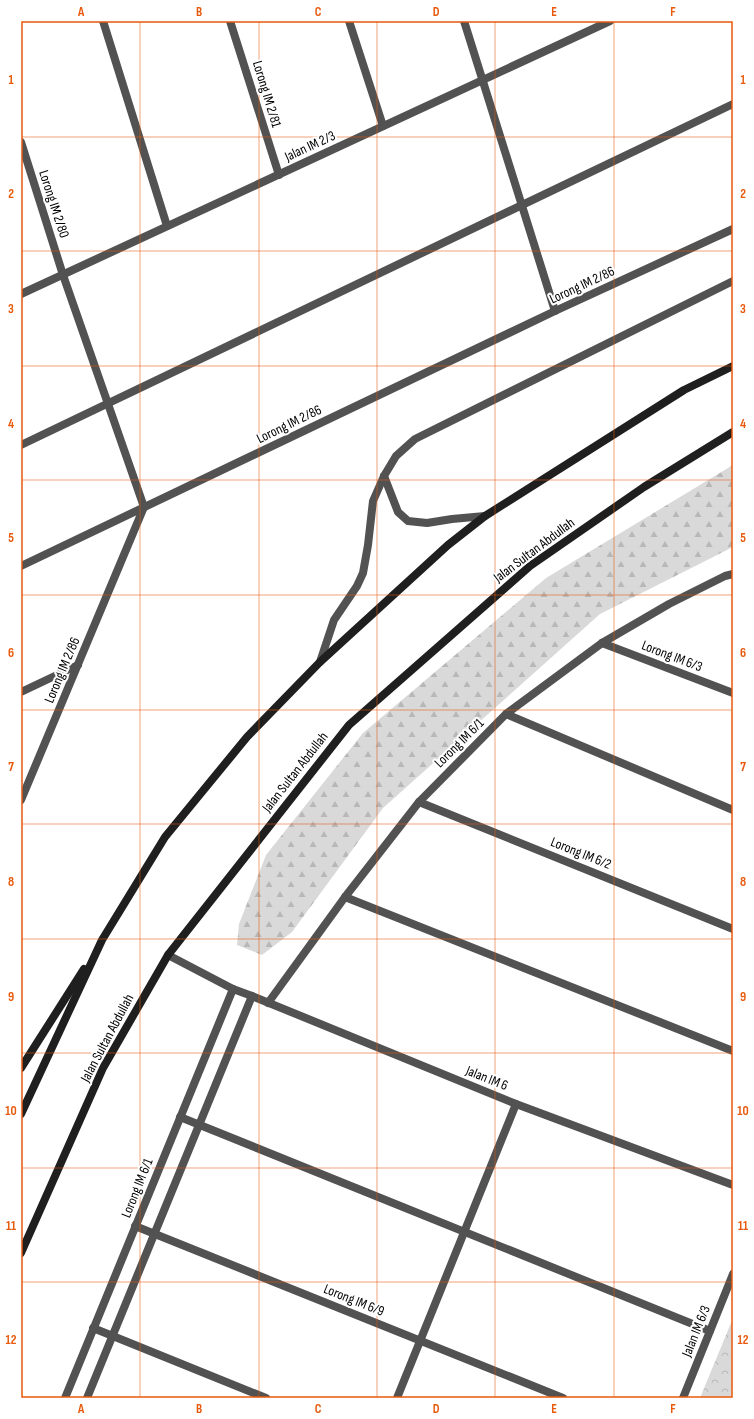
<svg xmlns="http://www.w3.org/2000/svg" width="754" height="1419" viewBox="0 0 754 1419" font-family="'Sofia Sans Condensed',sans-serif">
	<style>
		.forest { fill: url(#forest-firs) }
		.park { fill: url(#park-crowns) }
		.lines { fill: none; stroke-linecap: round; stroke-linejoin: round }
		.service { stroke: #525252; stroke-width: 8 }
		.minor { stroke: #525252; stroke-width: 8 }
		.secondary { stroke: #1f1f1f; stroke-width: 8 }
		.grid { fill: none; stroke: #e8590c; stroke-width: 1; stroke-opacity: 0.55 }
		.labels { text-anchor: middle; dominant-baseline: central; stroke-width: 4; stroke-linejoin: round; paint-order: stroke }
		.street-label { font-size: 14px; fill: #000; stroke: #fff }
		.neatline { fill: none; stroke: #e8590c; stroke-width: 1.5 }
		.grid-label { font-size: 13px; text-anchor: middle; font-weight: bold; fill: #e8590c }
	</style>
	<defs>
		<pattern id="forest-firs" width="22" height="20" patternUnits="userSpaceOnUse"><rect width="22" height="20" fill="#d9d9d9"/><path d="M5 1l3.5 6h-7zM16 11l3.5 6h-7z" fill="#b8b8b8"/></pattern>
		<pattern id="park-crowns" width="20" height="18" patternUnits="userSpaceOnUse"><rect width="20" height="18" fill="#d9d9d9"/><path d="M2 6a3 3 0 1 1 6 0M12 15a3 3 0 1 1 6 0" fill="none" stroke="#b8b8b8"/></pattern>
	</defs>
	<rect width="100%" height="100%" fill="#fff"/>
	<!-- forest -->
	<polygon class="forest" points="733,465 733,547 600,614 383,808 292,932 262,955 237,945 239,924 266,855 363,733 546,578"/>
	<!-- park -->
	<polygon class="park" points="733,1318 733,1398 700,1398"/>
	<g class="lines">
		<!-- service -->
		<g class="service">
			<polyline points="103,21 167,226"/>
			<polyline points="349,21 383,126"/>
			<polyline points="21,445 733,104"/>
			<polyline points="21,692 78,665"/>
			<polyline points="506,714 733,810"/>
			<polyline points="345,897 733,1051"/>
			<polyline points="180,1117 710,1331"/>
			<polyline points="93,1328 266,1398"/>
			<polyline points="397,1398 516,1104"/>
		</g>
		<!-- minor -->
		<g class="minor">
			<polyline points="230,21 279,175"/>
			<polyline points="464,21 555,311"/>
			<polyline points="21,142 63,275 144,507"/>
			<polyline points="21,294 610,21"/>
			<polyline points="384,476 398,512 408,521 427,523 452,519 485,516"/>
			<polyline points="21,566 555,311 733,229"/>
			<polyline points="602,643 733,693"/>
			<polyline points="320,662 334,620 357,586 363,573 368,545 373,501 384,476 396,456 415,439 733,281"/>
			<polyline points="21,800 144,507"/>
			<polyline points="419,802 733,929"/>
			<polyline points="168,955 233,989 252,996 516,1104 733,1185"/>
			<polyline points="268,1003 345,897 419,802 506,714 602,643 669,604 725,576 733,574"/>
			<polyline points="135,1226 563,1398"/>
			<polyline points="65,1398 233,989"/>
			<polyline points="87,1398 252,996"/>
			<polyline points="683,1398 733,1274"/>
		</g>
		<!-- secondary -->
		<g class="secondary">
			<polyline points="21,1068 84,969"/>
			<polyline points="21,1114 102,940 165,837 247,737 320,662 448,545 485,516 684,390 733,366"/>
			<polyline points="21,1253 103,1068 168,955 349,725 530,566 644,487 733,432"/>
		</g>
	</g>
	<!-- grid -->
	<path class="grid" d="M140 21V1398M259 21V1398M377 21V1398M495 21V1398M614 21V1398M21 137H733M21 251H733M21 366H733M21 480H733M21 595H733M21 710H733M21 824H733M21 939H733M21 1053H733M21 1168H733M21 1282H733"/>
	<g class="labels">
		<!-- street labels -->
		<g class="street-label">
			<text transform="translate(267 94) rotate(73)">Lorong IM 2/81</text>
			<text transform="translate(310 146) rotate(-25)">Jalan IM 2/3</text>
			<text transform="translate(54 204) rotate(72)">Lorong IM 2/80</text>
			<text transform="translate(582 285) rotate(-25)">Lorong IM 2/86</text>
			<text transform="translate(289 424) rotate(-26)">Lorong IM 2/86</text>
			<text transform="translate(534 550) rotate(-37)">Jalan Sultan Abdullah</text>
			<text transform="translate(672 656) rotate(21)">Lorong IM 6/3</text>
			<text transform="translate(62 670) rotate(-67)">Lorong IM 2/86</text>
			<text transform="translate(459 743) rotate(-45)">Lorong IM 6/1</text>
			<text transform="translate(295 772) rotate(-52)">Jalan Sultan Abdullah</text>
			<text transform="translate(581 853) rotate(22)">Lorong IM 6/2</text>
			<text transform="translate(107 1038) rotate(-62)">Jalan Sultan Abdullah</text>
			<text transform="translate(487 1078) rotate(22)">Jalan IM 6</text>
			<text transform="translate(137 1188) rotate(-68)">Lorong IM 6/1</text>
			<text transform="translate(354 1300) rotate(22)">Lorong IM 6/9</text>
			<text transform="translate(696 1331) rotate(-68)">Jalan IM 6/3</text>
		</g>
	</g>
	<!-- border -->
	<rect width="754" height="1419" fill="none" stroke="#ffffff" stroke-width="44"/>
	<rect x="22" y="22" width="710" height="1375" class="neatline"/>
	<g class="grid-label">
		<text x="81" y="16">A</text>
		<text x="199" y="16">B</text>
		<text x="318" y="16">C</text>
		<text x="436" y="16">D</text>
		<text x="554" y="16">E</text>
		<text x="673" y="16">F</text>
		<text x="11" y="84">1</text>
		<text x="743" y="84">1</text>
		<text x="11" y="198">2</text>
		<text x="743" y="198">2</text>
		<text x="11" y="313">3</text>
		<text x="743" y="313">3</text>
		<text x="11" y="428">4</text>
		<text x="743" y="428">4</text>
		<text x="11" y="542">5</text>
		<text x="743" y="542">5</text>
		<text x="11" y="657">6</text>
		<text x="743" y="657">6</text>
		<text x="11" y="771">7</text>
		<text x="743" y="771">7</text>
		<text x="11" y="886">8</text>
		<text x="743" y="886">8</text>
		<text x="11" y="1001">9</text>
		<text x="743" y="1001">9</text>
		<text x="11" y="1115">10</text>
		<text x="743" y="1115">10</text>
		<text x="11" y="1230">11</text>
		<text x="743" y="1230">11</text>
		<text x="11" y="1344">12</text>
		<text x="743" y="1344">12</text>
		<text x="81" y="1413">A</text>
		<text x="199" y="1413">B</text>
		<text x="318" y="1413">C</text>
		<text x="436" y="1413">D</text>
		<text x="554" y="1413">E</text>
		<text x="673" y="1413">F</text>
	</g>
</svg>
